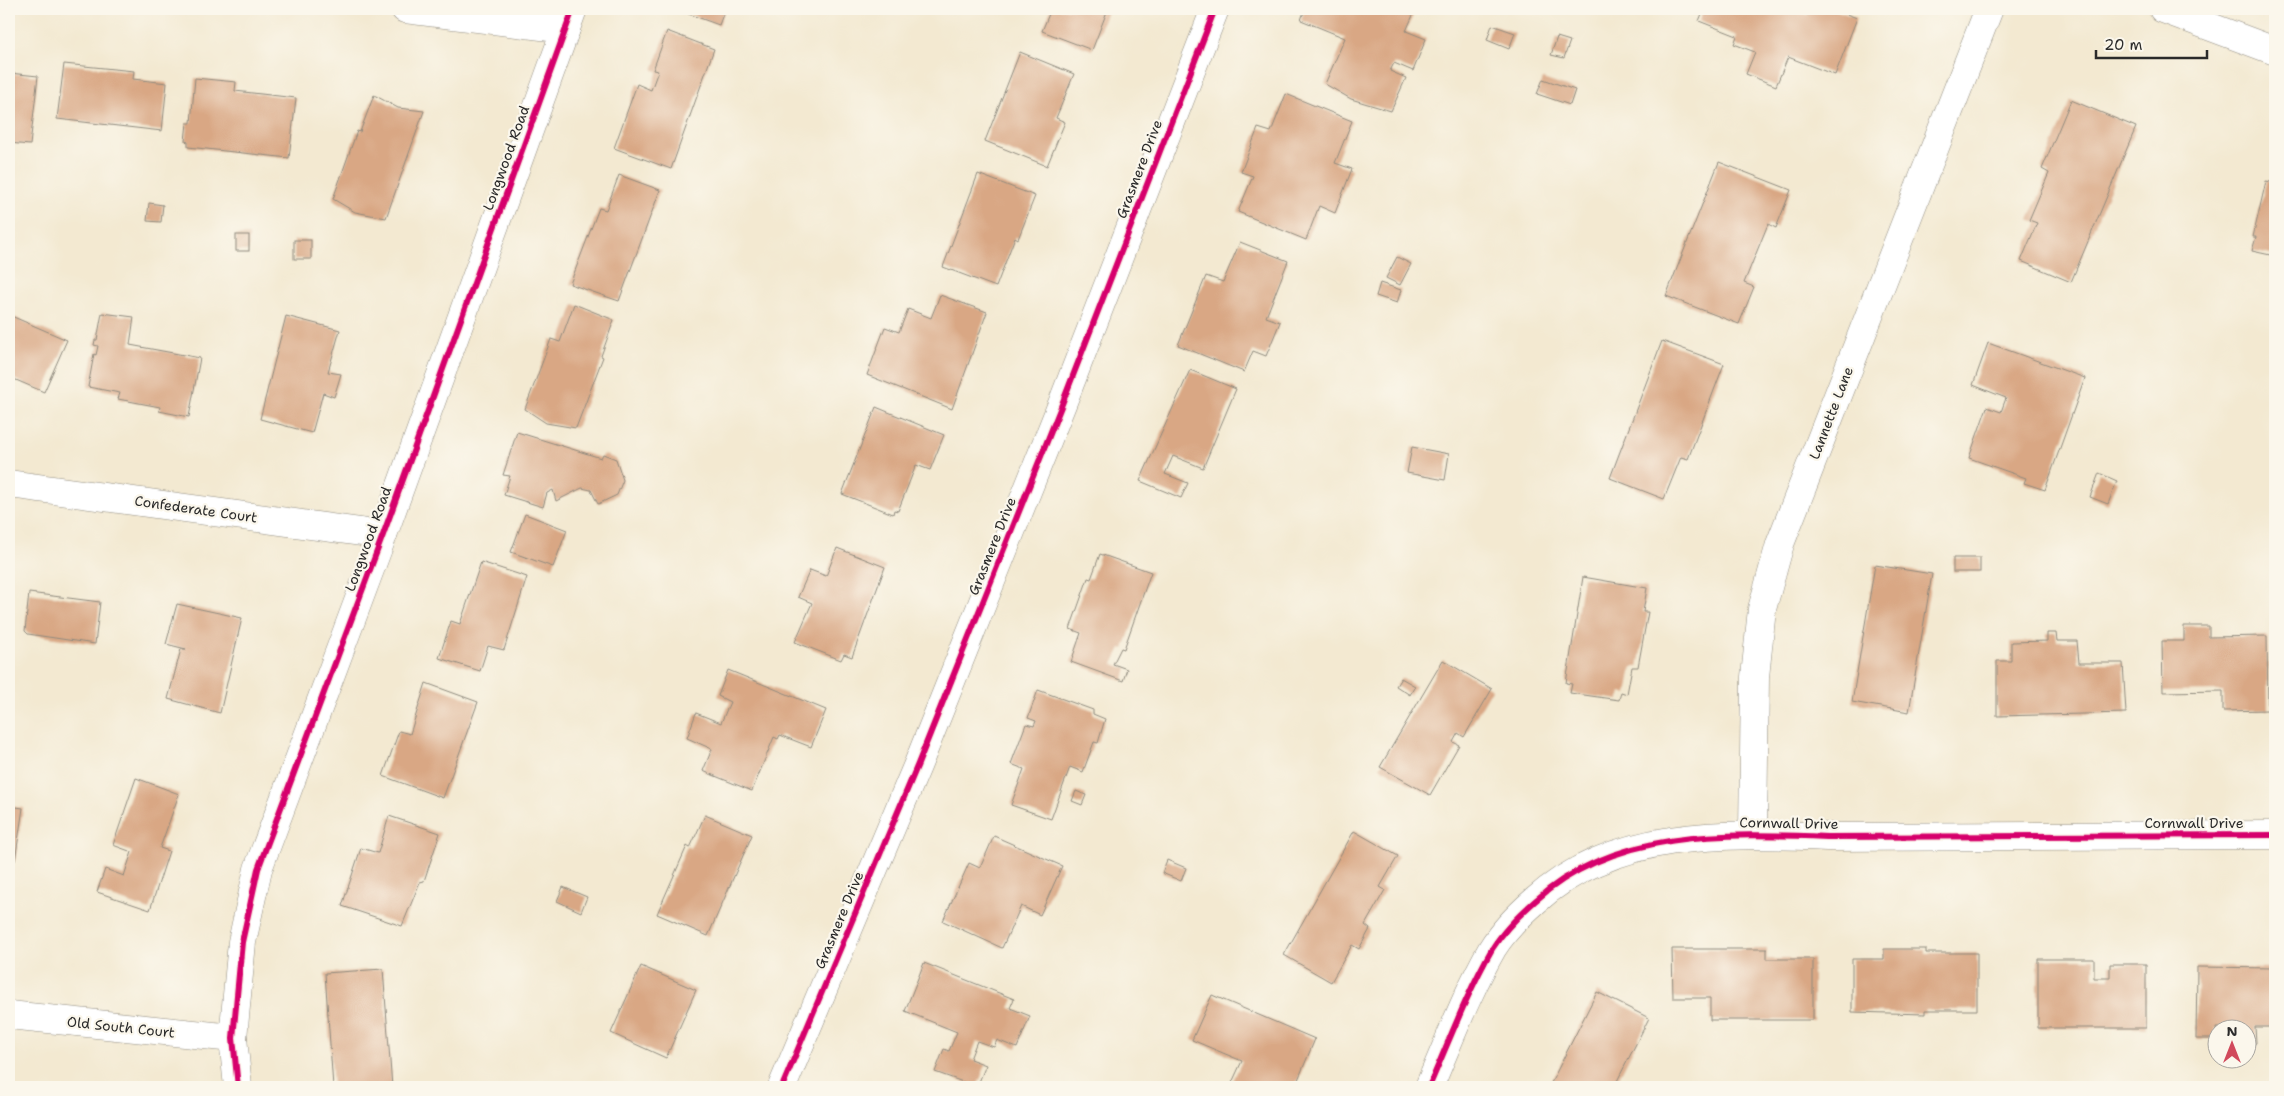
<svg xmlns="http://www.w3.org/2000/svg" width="2284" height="1096" viewBox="0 0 2284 1096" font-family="'Shantell Sans',sans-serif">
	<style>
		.building { fill: #d9a784 }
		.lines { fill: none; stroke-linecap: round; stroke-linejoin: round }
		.street-casing { stroke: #8f8a7e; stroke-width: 29 }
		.street { stroke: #fff; stroke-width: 28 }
		.cycleway-casing { stroke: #fbf7ec; stroke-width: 9 }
		.cycleway { stroke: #d6006c; stroke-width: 6 }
		.labels { text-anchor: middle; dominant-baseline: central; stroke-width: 4.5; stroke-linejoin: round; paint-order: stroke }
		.street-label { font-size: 14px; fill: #2b2b2b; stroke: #fbf7ec }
	</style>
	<rect width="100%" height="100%" fill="#fbf7ec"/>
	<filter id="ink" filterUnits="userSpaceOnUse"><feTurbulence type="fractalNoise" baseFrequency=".02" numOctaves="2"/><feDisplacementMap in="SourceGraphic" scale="10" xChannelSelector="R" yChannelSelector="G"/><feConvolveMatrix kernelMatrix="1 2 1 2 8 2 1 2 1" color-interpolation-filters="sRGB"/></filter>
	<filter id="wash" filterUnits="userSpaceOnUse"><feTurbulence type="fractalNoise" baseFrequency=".0096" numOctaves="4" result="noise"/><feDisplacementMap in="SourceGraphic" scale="20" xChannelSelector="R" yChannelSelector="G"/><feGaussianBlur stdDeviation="1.12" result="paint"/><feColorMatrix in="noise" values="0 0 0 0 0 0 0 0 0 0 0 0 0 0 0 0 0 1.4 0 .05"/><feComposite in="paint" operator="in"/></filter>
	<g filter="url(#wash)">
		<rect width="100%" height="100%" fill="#f3e9d1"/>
		<g id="blocks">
			<!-- building -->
			<g class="building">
				<polygon points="675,9 725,9 719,25"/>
				<polygon points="1051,9 1108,9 1092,50 1042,31"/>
				<polygon points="1305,9 1404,9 1414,13 1406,31 1426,39 1413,71 1394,63 1390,71 1406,78 1391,111 1351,99 1325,84 1345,38 1301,20"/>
				<polygon points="1704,9 1794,9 1808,15 1811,9 1833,9 1857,18 1835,75 1788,57 1776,86 1746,74 1755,52 1734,44 1737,36 1699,21"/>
				<polygon points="1492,25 1515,33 1509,49 1487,40"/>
				<polygon points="667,31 714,49 671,169 614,148 637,84 651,90 658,71 653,70"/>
				<polygon points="1557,37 1570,41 1564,58 1551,55"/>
				<polygon points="1020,52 1074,74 1056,118 1065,122 1047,166 985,141"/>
				<polygon points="64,64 134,71 133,79 167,83 162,131 57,119"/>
				<polygon points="9,73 38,76 30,145 9,143"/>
				<polygon points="195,78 236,82 235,91 296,98 289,158 188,147 188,142 185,141 187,123 191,123"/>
				<polygon points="1543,79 1575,90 1570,105 1537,94"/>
				<polygon points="1286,94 1352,121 1335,163 1352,169 1335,213 1319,206 1306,240 1238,212 1253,176 1241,172 1258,128 1271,132"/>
				<polygon points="374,95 398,108 424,111 386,218 355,212 333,199 357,131 360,132"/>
				<polygon points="2071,100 2136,127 2071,282 2021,261 2037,223 2029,220 2049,173 2042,169"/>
				<polygon points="1719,162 1791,190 1776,228 1768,224 1744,283 1754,287 1739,324 1666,296"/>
				<polygon points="978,174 1035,196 1018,239 1015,237 996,287 943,267"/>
				<polygon points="619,175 660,190 619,301 570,284 599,208 606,210"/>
				<polygon points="2266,181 2275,183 2275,256 2252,251 2256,237 2253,237"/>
				<polygon points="149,203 163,205 161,222 147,221"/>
				<rect x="236" y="235" width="13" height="16"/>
				<rect x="294" y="240" width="17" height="19"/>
				<polygon points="1240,242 1288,261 1266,317 1280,322 1266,356 1253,351 1244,372 1178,345 1206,276 1223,282"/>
				<polygon points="1397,257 1411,264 1400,285 1386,278"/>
				<polygon points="1380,283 1401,290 1397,303 1376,296"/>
				<polygon points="940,295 987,312 952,409 867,375 885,327 899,332 908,309 931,318"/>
				<polygon points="574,304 614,320 601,356 603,357 576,428 546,423 525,409 551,339 560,342"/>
				<polygon points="102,313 134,317 130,345 200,358 189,417 159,411 160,407 118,399 120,393 88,387 94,354 96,355 98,346 94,345 95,340 97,340"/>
				<polygon points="9,315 67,340 44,392 9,377"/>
				<polygon points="286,316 340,330 328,372 341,374 334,397 323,393 312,433 260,419"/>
				<polygon points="1662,341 1724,364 1688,459 1681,457 1664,499 1610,478"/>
				<polygon points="1988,343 2085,378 2045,490 2024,483 2026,478 1969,458 1987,407 2001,412 2006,398 1973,385"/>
				<polygon points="1190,370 1236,389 1203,468 1173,456 1165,474 1188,483 1181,498 1140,481"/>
				<polygon points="876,407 944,435 930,470 916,465 898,511 894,510 893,514 842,494"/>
				<polygon points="517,432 601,458 603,454 616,459 623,480 617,495 598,504 591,490 582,488 556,501 553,490 547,493 543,507 504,495 510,476 503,475"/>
				<polygon points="1412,447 1449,454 1445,480 1407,473"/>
				<polygon points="2099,473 2117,481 2108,504 2090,497"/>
				<polygon points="525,514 567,530 553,567 511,552"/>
				<polygon points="837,548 885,567 852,657 844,654 841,660 795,642 812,603 798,597 810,570 826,576"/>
				<polygon points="1100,554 1151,572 1124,649 1121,648 1113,664 1127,669 1123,681 1071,662 1081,633 1070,629 1088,578 1091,579"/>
				<rect x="1953" y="558" width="27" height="14"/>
				<polygon points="481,562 527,577 504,650 488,646 480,671 439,658 451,621 460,624"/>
				<polygon points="1875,565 1932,574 1909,712 1852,702"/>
				<polygon points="1583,577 1647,588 1643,612 1648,612 1638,667 1632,667 1627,694 1621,692 1619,700 1570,693 1572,684 1566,683"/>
				<polygon points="29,593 100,602 95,644 28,634 25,631"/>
				<polygon points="177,604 242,618 220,713 168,699 181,649 186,649 166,644"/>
				<polygon points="2184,626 2209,626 2209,637 2267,636 2268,710 2223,711 2223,691 2163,692 2162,641 2184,641"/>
				<polygon points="2047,633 2056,633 2057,641 2077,641 2079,663 2123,663 2126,713 1997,716 1997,661 2011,661 2011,642 2047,641"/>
				<polygon points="1443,660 1492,689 1464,737 1458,733 1453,742 1459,745 1430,795 1380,767"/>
				<polygon points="728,670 826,710 811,747 780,735 778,739 774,737 752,791 703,771 712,749 687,738 696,713 721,723 730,702 718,696"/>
				<polygon points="1401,678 1415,686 1410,695 1396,686"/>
				<polygon points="426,683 478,702 443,798 383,776 399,731 410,734"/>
				<polygon points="1038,690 1093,710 1093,714 1105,719 1098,743 1094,742 1083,772 1070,767 1051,819 1011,805 1024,769 1011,764 1026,724 1034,726 1036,721 1028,718"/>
				<polygon points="136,778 179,794 160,848 169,851 150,910 97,892 105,869 124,876 132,852 113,845"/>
				<polygon points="1076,791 1086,795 1082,805 1072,801"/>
				<polygon points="9,806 23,808 15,861 9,860"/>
				<polygon points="705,815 752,835 708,936 657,914 687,846 690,848"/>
				<polygon points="389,816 440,833 424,881 420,882 402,926 342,906 361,848 378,853"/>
				<polygon points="1354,831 1398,856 1380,887 1385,890 1365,925 1370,929 1359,949 1352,945 1331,982 1284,955"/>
				<polygon points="994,836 1062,866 1040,915 1021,906 1002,948 943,921 969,863 980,868"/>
				<polygon points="1167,860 1186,868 1181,881 1162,873"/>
				<polygon points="563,887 587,897 581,912 557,901"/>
				<polygon points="1672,949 1767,949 1767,959 1813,959 1813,1020 1710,1020 1710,998 1673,998"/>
				<polygon points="1884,949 1926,949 1926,953 1977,953 1977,1010 1925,1010 1925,1014 1852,1012 1852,959 1884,959"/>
				<polygon points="2038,959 2094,959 2094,978 2110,978 2110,964 2146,964 2146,1028 2038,1028"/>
				<polygon points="924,963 1014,999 1010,1008 1030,1016 1017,1048 997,1040 994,1047 977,1041 970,1059 986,1065 977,1087 935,1072 944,1049 949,1051 957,1032 905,1011"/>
				<polygon points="641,966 696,990 666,1058 611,1033"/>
				<polygon points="2197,967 2275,968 2275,1027 2255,1027 2256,1043 2254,1044 2246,1044 2246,1028 2216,1028 2216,1039 2196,1039"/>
				<polygon points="383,969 392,1087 333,1087 325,973"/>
				<polygon points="1597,992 1649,1018 1639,1038 1614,1087 1549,1087"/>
				<polygon points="1212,995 1315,1039 1295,1087 1230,1087 1242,1061 1192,1040"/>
			</g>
		</g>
	</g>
	<g filter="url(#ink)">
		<use href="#blocks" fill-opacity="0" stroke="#8f8a7e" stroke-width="1"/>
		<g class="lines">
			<!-- street casing -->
			<g class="street-casing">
				<g id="street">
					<polyline points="405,9 566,29"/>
					<polyline points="2163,9 2275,51"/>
					<polyline points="9,484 383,535"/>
					<polyline points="1753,834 1755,677 1762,609 1780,544 1989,9"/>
					<polyline points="9,1015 233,1038"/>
					<polyline points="238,1087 233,1038 242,942 258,869 383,535 573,9"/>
					<polyline points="782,1087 918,764 1062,404 1215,9"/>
					<path d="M1429 1087C1449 1041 1467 993 1492 949 1503 931 1519 915 1535 901 1614 829 1726 833 1827 837L2275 835"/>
				</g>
			</g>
			<!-- street -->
			<use href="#street" class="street"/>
			<!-- cycleway casing -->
			<g class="cycleway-casing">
				<g id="cycleway">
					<polyline points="238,1087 233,1038 242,942 258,869 383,535 573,9"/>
					<polyline points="782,1087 918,764 1062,404 1215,9"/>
					<path d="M1429 1087C1449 1041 1467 993 1492 949 1503 931 1519 915 1535 901 1614 829 1726 833 1827 837L2275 835"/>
				</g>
			</g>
			<!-- cycleway -->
			<use href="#cycleway" class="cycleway"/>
		</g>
	</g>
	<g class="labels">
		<!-- street labels -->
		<g class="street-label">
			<text transform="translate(506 158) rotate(-70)">Longwood Road</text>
			<text transform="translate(1139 169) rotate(-69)">Grasmere Drive</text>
			<text transform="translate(1831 413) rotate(-69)">Lannette Lane</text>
			<text transform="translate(196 509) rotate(8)">Confederate Court</text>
			<text transform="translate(368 539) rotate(-70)">Longwood Road</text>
			<text transform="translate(992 546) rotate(-68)">Grasmere Drive</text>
			<text transform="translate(1789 823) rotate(1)">Cornwall Drive</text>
			<text x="2194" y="823">Cornwall Drive</text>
			<text transform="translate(839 920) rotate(-67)">Grasmere Drive</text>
			<text transform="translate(121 1027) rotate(6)">Old South Court</text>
		</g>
	</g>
	<!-- margin -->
	<rect width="2284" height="1096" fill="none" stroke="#fbf7ec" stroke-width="30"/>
	<!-- north arrow -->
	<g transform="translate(2232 1044)"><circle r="24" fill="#fbf7ec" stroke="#a8a59f"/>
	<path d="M0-4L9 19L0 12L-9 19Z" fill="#d1495b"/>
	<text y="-8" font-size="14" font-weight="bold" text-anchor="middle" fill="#2b2b2b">N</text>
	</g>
	<!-- scale -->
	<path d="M2096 50v8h111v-8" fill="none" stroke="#2b2b2b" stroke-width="2.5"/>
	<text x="2104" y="50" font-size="15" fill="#2b2b2b" stroke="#fbf7ec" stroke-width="4" paint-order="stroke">20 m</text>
</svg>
